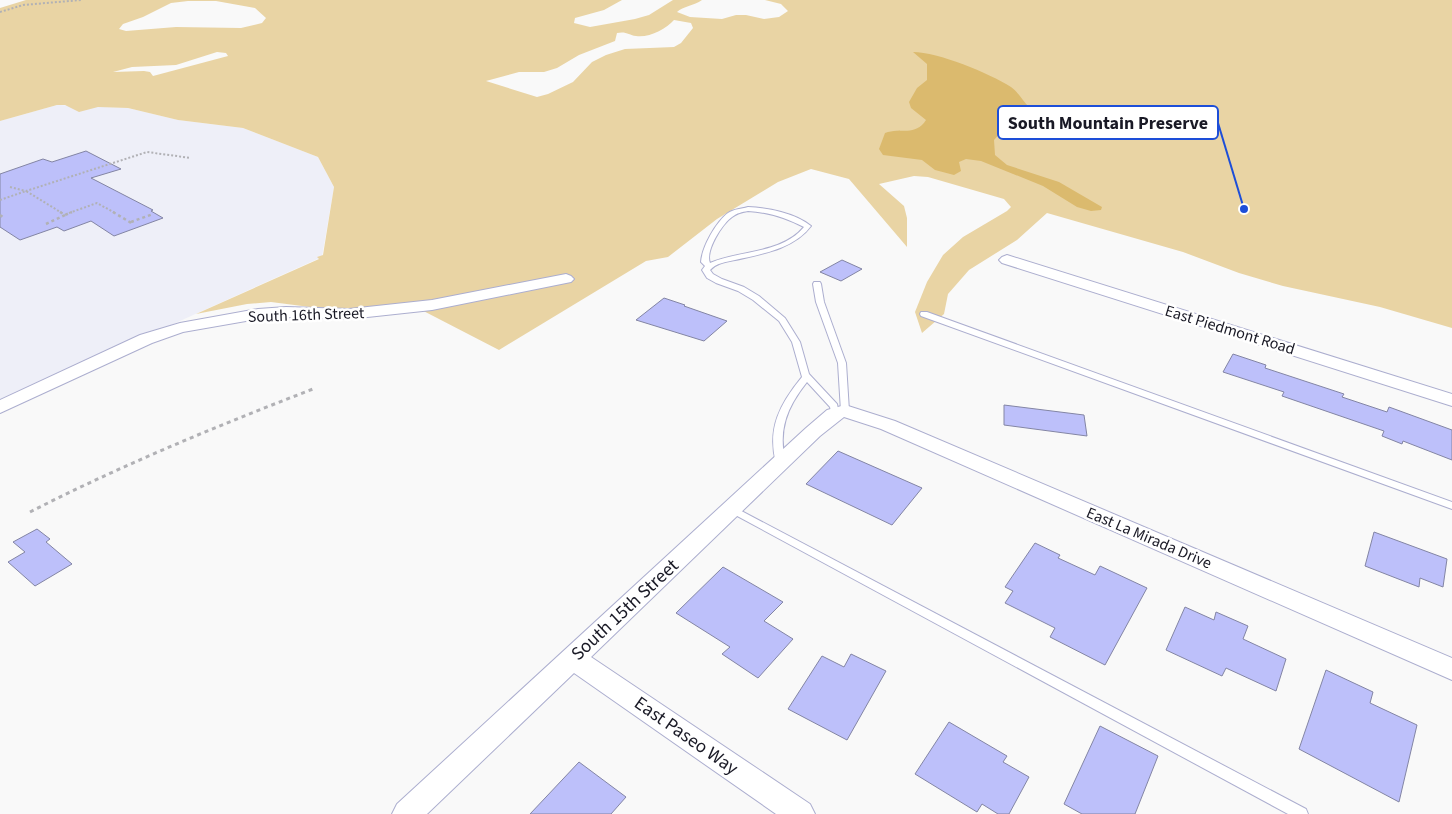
<svg xmlns="http://www.w3.org/2000/svg" width="1452" height="814" viewBox="0 0 1452 814" font-family="'Source Sans 3',sans-serif">
	<style>
		.built { fill: #eeeff8 }
		.green { fill: #e9d4a4; fill-rule: evenodd }
		.forest { fill: #dbba6e }
		.building { fill: #bdc0fa; stroke: #8385a4 }
		.lines { fill: none; stroke-linecap: round; stroke-linejoin: round }
		.lane-casing { stroke: #acaecf; stroke-width: 2 }
		.street-casing { stroke: #acaecf; stroke-width: 2 }
		.path-far2 { stroke: #b1b1b5; stroke-width: 2; stroke-dasharray: 2 2; stroke-linecap: butt }
		.path-far1 { stroke: #b1b1b5; stroke-width: 2.5; stroke-dasharray: 3 3; stroke-linecap: butt }
		.path { stroke: #b1b1b5; stroke-width: 3; stroke-dasharray: 4 4; stroke-linecap: butt }
		.lane { fill: #fff; fill-rule: evenodd }
		.street { fill: #fff; fill-rule: evenodd }
		.labels { text-anchor: middle; dominant-baseline: central; stroke-width: 5; stroke-linejoin: round; paint-order: stroke }
		.street-label { font-size: 16px; fill: #191925; stroke: #fff }
		.near-street-label { font-size: 19px; fill: #191925; stroke: #fff }
		.leader { fill: none; stroke: #1d4ed8; stroke-width: 2 }
		.callout-dot { fill: #1d4ed8; stroke: #fff; stroke-width: 2 }
		.callout { fill: #fff; stroke: #1d4ed8; stroke-width: 2 }
		.callout-label { font-size: 18px; text-anchor: middle; font-weight: bold; fill: #191925 }
	</style>
	<rect width="100%" height="100%" fill="#f9f9f9"/>
	<!-- built -->
	<polygon class="built" points="57,105 128,108 178,120 243,128 318,157 334,187 322,257 0,402 0,121"/>
	<!-- green -->
	<path class="green" d="M26 0H622L604 10 575 18 574 23 590 27 635 19 649 15 673 0H702C694 6 683 6 677 12L690 17 722 19 736 15H746L764 19 779 17 788 11 781 4 765 0H1452V328L1380 307 1283 286 1239 273 1183 252 1047 213 1017 240 969 270 948 294 944 314 922 333 915 312 927 282 943 255 963 237 1007 211 1011 207 1004 199 928 177 914 176 879 184 904 206 907 218V247L849 179 811 169 778 182 717 219 668 257 646 261 499 350 408 303 360 310 310 307 271 302 247 304 196 314 319 259 317 257 323 255 334 187 318 157 243 128 178 120 128 108 98 107 79 112 65 105H57L0 121V8ZM188 1H216L255 8 266 18 262 23 241 28 176 27 126 31 119 29 123 24 143 17 171 3ZM674 20 691 23 693 28 681 43 674 47 625 49 606 55 592 62 573 82 548 94 537 97 486 81 519 72H544L557 68 579 55 615 41 617 33C626 31 629 35 636 36 649 38 666 29 674 20ZM217 52 226 53 228 56 153 76 150 72 144 71 113 72 132 67 176 65Z"/>
	<!-- forest -->
	<path class="forest" d="M913 52C938 52 989 73 1011 87 1018 92 1023 101 1029 107L1027 111 1008 114 1002 117 1004 129 994 140 995 155 1007 165 1059 182 1102 207 1101 210 1091 211 1077 207 1043 186 981 161 966 159 959 162 961 171 954 175 935 170 922 160 883 155 879 149 885 133C901 127 915 137 926 120L911 108 909 102 917 88 927 80V64Z"/>
	<!-- building -->
	<g class="building">
		<polygon points="86,151 121,169 91,178 153,210 151,211 163,218 114,236 91,221 64,231 57,227 20,240 0,227 0,174 43,159 52,162"/>
		<polygon points="842,260 862,269 841,281 820,272"/>
		<polygon points="664,298 685,305 684,306 727,321 704,341 636,320"/>
		<polygon points="1233,354 1266,365 1265,368 1344,394 1342,397 1387,412 1389,407 1452,430 1452,460 1403,441 1402,444 1382,436 1384,431 1282,396 1284,392 1223,372"/>
		<polygon points="1004,405 1084,415 1087,436 1004,425"/>
		<polygon points="838,451 922,488 892,525 806,484"/>
		<polygon points="37,529 50,539 46,542 72,564 35,586 8,562 25,552 13,542"/>
		<polygon points="1374,532 1447,559 1443,587 1420,578 1419,587 1365,566"/>
		<polygon points="1035,543 1060,555 1058,558 1095,575 1100,566 1147,588 1105,665 1050,637 1055,628 1005,603 1013,591 1005,587"/>
		<polygon points="723,567 783,602 764,621 793,639 758,678 722,654 730,647 676,613"/>
		<polygon points="1185,607 1214,620 1216,612 1248,626 1243,639 1286,659 1276,691 1226,668 1222,676 1166,650"/>
		<polygon points="851,654 886,671 847,740 788,709 822,656 844,667"/>
		<polygon points="1326,670 1373,692 1370,703 1417,725 1399,802 1299,749"/>
		<polygon points="949,722 1007,756 1003,762 1029,777 1009,814 998,814 982,804 977,812 915,774"/>
		<polygon points="1100,726 1158,756 1135,814 1082,814 1064,804"/>
		<polygon points="579,762 626,797 611,814 530,814"/>
	</g>
	<g class="lines">
		<!-- lane casing -->
		<g class="lane-casing">
			<g id="lane">
				<path d="M748 207C768 208 795 213 811 226 794 249 762 254 735 260 726 262 716 263 710 270L713 274 722 279 744 287 759 296 785 318 800 342 809 374 837 404 839 414 838 416H832L830 407 807 382C787 407 777 431 786 463L781 466 776 463C767 428 780 404 802 377L792 342 779 321 753 300 738 291 716 283 707 278 702 270 705 266 701 262C702 247 716 222 728 213 734 209 741 209 748 207ZM748 211C768 212 786 218 804 227 782 254 740 250 710 263 705 251 722 224 732 217 737 213 742 212 748 211Z"/>
				<polygon points="814,282 820,282 821,284 824,302 846,363 849,411 845,414 841,411 838,363 816,302 813,284"/>
				<polygon points="921,312 927,312 1452,502 1452,509 921,316 920,314"/>
				<polygon points="732,506 1306,809 1308,814 1288,814 728,511 727,509 728,507"/>
			</g>
		</g>
		<!-- street casing -->
		<g class="street-casing">
			<g id="street">
				<polygon points="1007,255 1452,394 1452,406 1002,263 999,260 1002,257"/>
				<polygon points="566,274 571,276 574,279 571,282 432,310 349,319 286,317 258,319 183,332 152,343 0,413 0,400 140,335 180,323 258,309 286,307 349,309 432,300"/>
				<polygon points="845,405 895,421 1452,658 1452,680 881,429 844,417 820,436 591,657 810,804 815,814 776,814 574,673 427,814 392,814 397,804 806,428 827,410"/>
			</g>
		</g>
		<!-- path-far2 -->
		<g class="path-far2">
			<polyline points="0,12 23,5 81,0"/>
			<polyline points="10,187 26,191 147,152 191,158"/>
			<polyline points="0,200 26,191 62,213"/>
			<polyline points="69,213 97,203 115,213"/>
		</g>
		<!-- path-far1 -->
		<g class="path-far1">
			<polyline points="60,212 65,215 72,212"/>
			<polyline points="113,212 133,224"/>
			<polyline points="0,215 4,218"/>
			<polyline points="131,222 153,214"/>
			<polyline points="46,224 65,215"/>
		</g>
		<!-- path -->
		<path class="path" d="M30 512C122 465 217 426 313 389"/>
		<!-- lane -->
		<use href="#lane" class="lane"/>
		<!-- street -->
		<use href="#street" class="street"/>
	</g>
	<g class="labels">
		<!-- street labels -->
		<g class="street-label">
			<text transform="translate(306 315) rotate(-2)">South 16th Street</text>
			<text transform="translate(1230 330) rotate(17)">East Piedmont Road</text>
			<text transform="translate(1149 538) rotate(23)">East La Mirada Drive</text>
		</g>
		<!-- near-street labels -->
		<g class="near-street-label">
			<text transform="translate(625 610) rotate(-43)">South 15th Street</text>
			<text transform="translate(686 736) rotate(35)">East Paseo Way</text>
		</g>
	</g>
	<!-- callouts -->
	<path class="leader" d="M1244 209L1218 123"/>
	<circle class="callout-dot" cx="1244" cy="209" r="5"/>
	<rect class="callout" x="998" y="106" width="220" height="33" rx="5"/>
	<g class="callout-label">
		<text x="1108" y="129">South Mountain Preserve</text>
	</g>
</svg>
